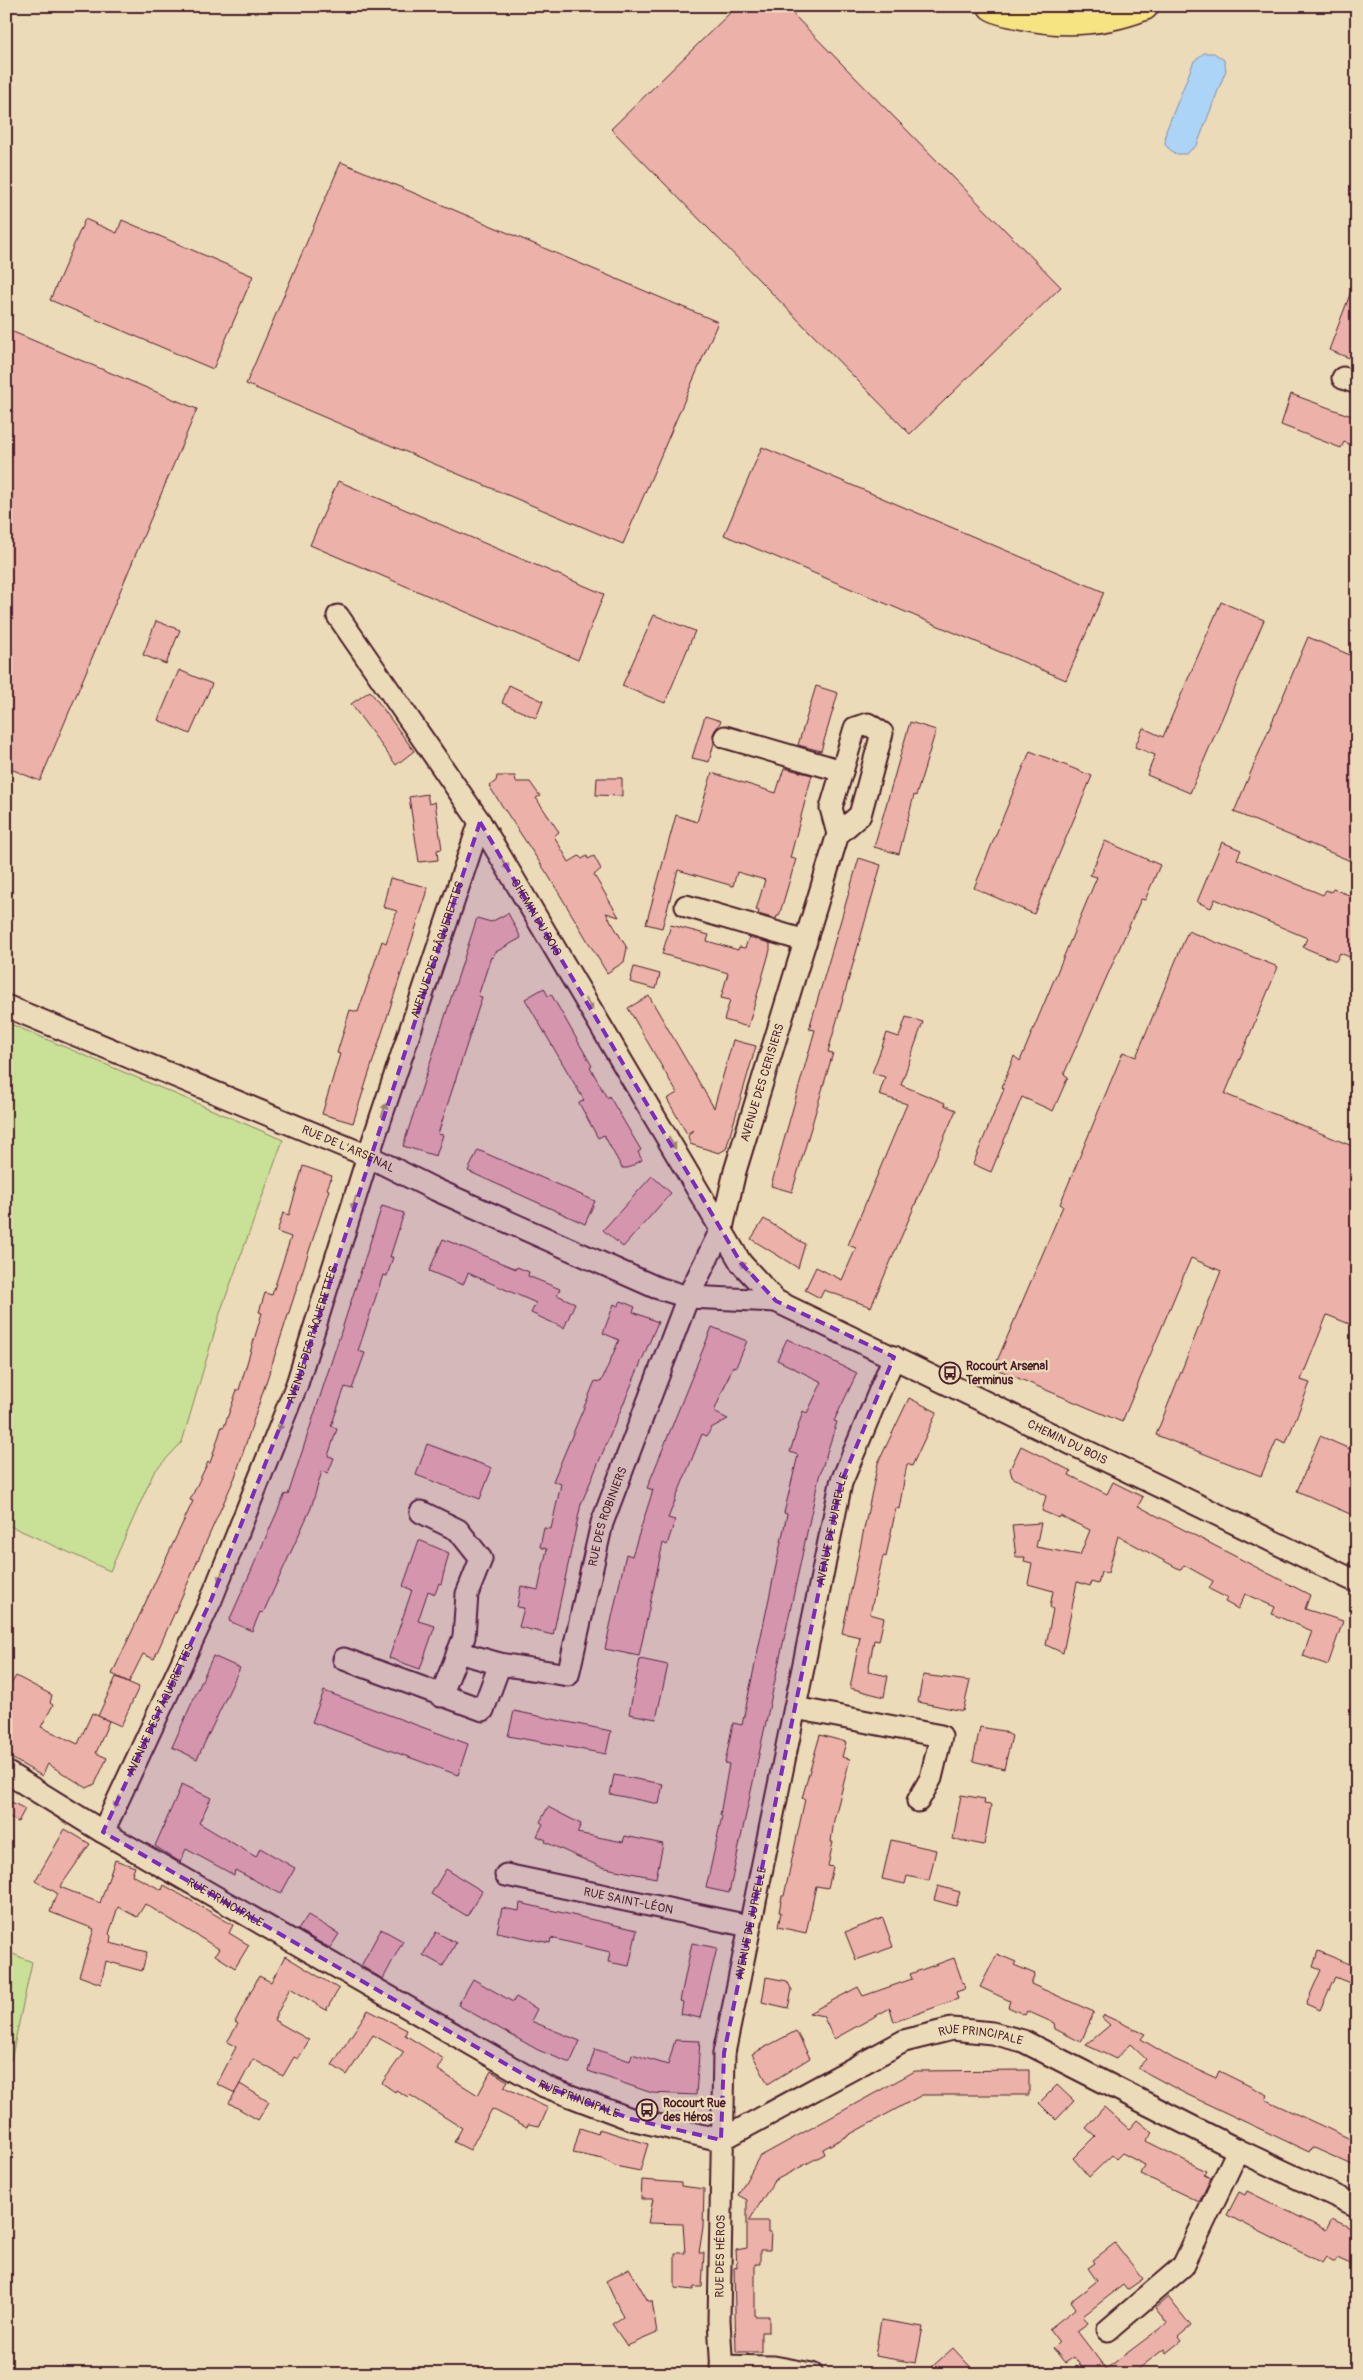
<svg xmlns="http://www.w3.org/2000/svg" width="1363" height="2380" viewBox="0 0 1363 2380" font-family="Pangolin,sans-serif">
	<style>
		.green { fill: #c8e197; stroke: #898061 }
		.water { fill: #acd4f6; stroke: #858ca5 }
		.building { fill: #ecb1a9; stroke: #4a1f2b }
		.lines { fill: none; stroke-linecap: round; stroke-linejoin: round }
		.minor-casing { stroke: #4a1f2b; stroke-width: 25 }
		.highway-casing { stroke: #4a1f2b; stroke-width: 31 }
		.minor { stroke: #ecdbb8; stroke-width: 21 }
		.highway { stroke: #f6e381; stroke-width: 28 }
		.oneway { fill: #9b7d72 }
		.marked { fill: #7b2cbf; fill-opacity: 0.2; stroke: #7b2cbf; stroke-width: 4; stroke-dasharray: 10 6; stroke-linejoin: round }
		.labels { text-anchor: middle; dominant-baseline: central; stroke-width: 4.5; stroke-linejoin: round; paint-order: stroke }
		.street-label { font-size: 12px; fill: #4a1f2b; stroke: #ecdbb8 }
		.poi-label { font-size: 12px; font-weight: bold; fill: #4a1f2b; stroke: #ecdbb8; text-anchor: start }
	</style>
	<rect width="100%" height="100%" fill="#ecdbb8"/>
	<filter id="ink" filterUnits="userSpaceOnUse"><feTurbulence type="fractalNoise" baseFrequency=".02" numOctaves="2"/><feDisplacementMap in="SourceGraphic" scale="10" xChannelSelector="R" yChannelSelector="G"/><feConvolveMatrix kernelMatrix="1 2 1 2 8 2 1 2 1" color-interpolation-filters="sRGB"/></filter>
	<g filter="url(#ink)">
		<!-- green -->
		<g class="green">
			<polygon points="6,1022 283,1140 221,1310 182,1442 154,1472 110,1571 6,1524"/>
			<polygon points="6,1951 32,1962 11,2060 6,2059"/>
		</g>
		<!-- water -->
		<polygon class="water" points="1204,53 1214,53 1224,60 1226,70 1197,145 1186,154 1175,154 1165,145 1166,131 1194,61"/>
		<!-- building -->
		<g class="building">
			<polygon points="737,6 785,6 1061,287 910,434 611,129"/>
			<polygon points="341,162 718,322 623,544 246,384"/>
			<polygon points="85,219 117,233 122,220 253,276 213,369 50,300"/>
			<polygon points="1355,281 1357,282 1357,361 1329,350"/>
			<polygon points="6,329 197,409 40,781 6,767"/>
			<polygon points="1291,394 1357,418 1357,447 1344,442 1341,448 1281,425"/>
			<polygon points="762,447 1104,592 1066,680 724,535"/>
			<polygon points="338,481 604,594 578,660 310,545"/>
			<polygon points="1221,602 1264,620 1190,793 1147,775 1155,755 1135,747 1143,728 1163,737"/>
			<polygon points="654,615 695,631 665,703 622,686"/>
			<polygon points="156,621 180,630 166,664 143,655"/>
			<polygon points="1308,637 1357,658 1357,852 1353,862 1234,812"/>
			<polygon points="179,670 212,684 190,734 158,720"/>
			<polygon points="509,685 543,701 536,718 502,703"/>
			<polygon points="816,686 838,693 821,751 798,745"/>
			<polygon points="370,691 414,751 396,765 351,704"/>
			<polygon points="705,716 721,721 713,734 714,743 709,762 692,758"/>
			<polygon points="910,722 936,730 916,796 914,795 899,854 874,847"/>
			<polygon points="1030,751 1092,776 1034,914 974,888"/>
			<polygon points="784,768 812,775 790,858 796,859 779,916 777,916 776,919 758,914 759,911 756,910 765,880 737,872 733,886 678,870 662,928 646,924 676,815 697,822 712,773 776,793"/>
			<polygon points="497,776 515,776 516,782 530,782 540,796 536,798 559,832 554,836 569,862 579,856 582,859 587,856 588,859 594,856 601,869 594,875 619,917 606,913 627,948 624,962 607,973 548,875 489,786 496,781"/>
			<polygon points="597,778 622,778 622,796 596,795"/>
			<polygon points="427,794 429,804 435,802 442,849 437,850 438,860 419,862 409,797"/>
			<polygon points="1105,841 1160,865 1145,900 1141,899 1064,1074 1068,1077 1053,1111 1022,1097 991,1172 973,1164 1004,1089 1002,1087 1014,1056 1020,1061 1097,877 1090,875"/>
			<polygon points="1222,842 1241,850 1237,859 1323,895 1326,890 1331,892 1333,889 1357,898 1357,960 1340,953 1336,961 1303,947 1307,938 1215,899 1211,908 1197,902"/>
			<polygon points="859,858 881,865 828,1052 833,1053 792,1192 771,1186 815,1030 809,1029"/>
			<polygon points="390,878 427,887 427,893 353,1123 322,1114 340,1054 337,1053 350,1010 358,1012 382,941 386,943 397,911 383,907"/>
			<polygon points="508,913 521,938 494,953 493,958 491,957 478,996 482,997 438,1134 443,1135 436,1156 403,1146 477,918 491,922"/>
			<polygon points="671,925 709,935 707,941 738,950 739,947 745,948 749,937 770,943 770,950 748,1027 724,1020 730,1000 721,998 728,973 662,954"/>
			<polygon points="1188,931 1278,967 1225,1094 1357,1148 1357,1327 1327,1315 1301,1380 1310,1383 1286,1443 1277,1439 1261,1476 1156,1435 1221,1271 1191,1258 1122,1422 994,1368 1063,1206 1060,1204 1123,1052 1136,1057"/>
			<polygon points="634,967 660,974 656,989 630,982"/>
			<polygon points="544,988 548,996 551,994 592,1066 590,1067 607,1098 609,1096 641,1150 638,1152 642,1160 628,1168 622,1168 604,1135 598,1138 579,1103 584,1100 525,999"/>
			<polygon points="649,996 714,1108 733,1040 756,1046 726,1149 719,1153 690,1144 688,1136 693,1130 687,1134 667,1099 677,1093 628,1008"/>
			<polygon points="906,1017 923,1022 901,1085 945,1103 944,1105 956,1110 871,1307 824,1290 820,1298 805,1290 816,1267 842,1280 856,1248 848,1245 907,1104 879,1095 885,1077 872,1073 887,1033 899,1037"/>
			<polygon points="478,1150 595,1201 585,1224 468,1171"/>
			<polygon points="303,1166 332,1176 327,1189 329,1190 235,1477 154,1659 143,1654 129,1682 112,1674 193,1501 190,1500 208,1462 210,1463 222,1426 224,1427 237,1390 239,1390 262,1313 259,1312 265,1293 272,1295 291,1237 277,1232 283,1213 289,1215"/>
			<polygon points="652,1176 671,1193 623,1247 603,1230"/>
			<polygon points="382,1206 404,1213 390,1257 393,1257 387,1276 383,1275 358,1351 365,1353 352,1389 345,1387 331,1426 337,1429 328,1456 334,1458 328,1473 322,1471 311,1508 263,1613 260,1612 252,1631 229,1621 285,1494 288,1495"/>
			<polygon points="764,1219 805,1244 798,1268 751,1239"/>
			<polygon points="443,1239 516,1269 517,1267 529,1272 528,1276 560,1289 557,1295 575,1303 564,1328 531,1313 536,1303 468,1273 463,1285 429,1271"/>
			<polygon points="621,1301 635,1307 633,1312 658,1322 581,1504 553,1635 519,1627 524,1608 517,1607 521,1586 538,1590 547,1549 540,1547 544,1528 551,1529 561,1484 553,1481 595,1381 601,1382 619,1340 603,1333 614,1304 618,1306"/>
			<polygon points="712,1327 747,1341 736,1367 733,1366 714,1412 728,1419 711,1428 707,1436 702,1434 668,1518 675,1520 667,1545 663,1543 639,1656 605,1649 626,1554 632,1556 653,1490 647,1488"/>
			<polygon points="787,1339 857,1373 834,1421 837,1422 819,1477 729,1893 706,1888 722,1816 720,1815 729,1764 725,1763 733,1723 742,1725 787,1514 784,1513 798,1455 790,1452 803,1411 807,1413 822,1382 777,1360"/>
			<polygon points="909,1398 937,1412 912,1466 907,1464 899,1509 896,1508 886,1557 883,1556 870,1614 884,1618 879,1641 874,1640 868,1672 888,1676 884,1697 850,1688 860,1637 842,1633 878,1463"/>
			<polygon points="1320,1436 1357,1452 1357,1517 1297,1491"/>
			<polygon points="427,1444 492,1468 480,1499 416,1475"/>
			<polygon points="1021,1446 1071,1471 1069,1475 1107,1494 1113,1482 1143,1497 1138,1506 1310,1595 1305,1609 1343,1621 1328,1665 1303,1656 1312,1631 1272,1614 1275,1607 1245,1594 1238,1609 1225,1602 1227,1598 1209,1589 1213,1581 1184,1565 1181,1570 1118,1536 1108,1573 1101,1572 1098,1584 1091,1582 1090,1586 1077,1582 1063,1653 1046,1645 1053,1609 1050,1607 1053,1591 1028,1584 1032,1563 1024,1561 1025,1557 1016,1557 1012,1525 1041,1523 1036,1547 1080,1555 1090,1530 1060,1516 1059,1518 1042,1511 1046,1496 1012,1477 1010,1469"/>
			<polygon points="419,1540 449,1553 441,1584 439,1583 435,1594 428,1591 418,1621 435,1626 420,1669 389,1658 412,1590 403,1586"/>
			<polygon points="213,1656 240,1668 197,1759 172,1747"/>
			<polygon points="640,1659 668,1665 656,1719 629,1714"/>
			<polygon points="923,1675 970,1681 963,1711 918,1702"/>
			<polygon points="16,1676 52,1695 50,1703 53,1705 41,1727 78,1744 92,1713 109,1721 96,1753 107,1758 95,1784 87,1788 48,1764 42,1776 6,1755 6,1692"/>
			<polygon points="116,1677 139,1687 121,1726 98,1716"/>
			<polygon points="324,1691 468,1744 458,1775 312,1722"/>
			<polygon points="514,1711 611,1731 606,1754 508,1736"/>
			<polygon points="980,1727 1003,1731 1012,1736 1004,1769 973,1761"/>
			<polygon points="820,1735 846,1742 842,1757 850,1759 834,1820 831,1842 833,1842 828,1866 833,1867 828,1888 816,1886 806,1933 778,1927 781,1912 779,1912 782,1896 784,1896 805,1799 802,1798"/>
			<polygon points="614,1775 663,1784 659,1804 610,1794"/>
			<polygon points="182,1784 211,1798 199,1823 256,1857 260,1848 295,1868 281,1894 235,1870 234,1875 186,1849 180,1862 155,1846"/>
			<polygon points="961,1795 985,1799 984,1804 991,1805 984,1845 953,1839"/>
			<polygon points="6,1799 25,1809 18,1822 6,1815"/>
			<polygon points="548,1807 581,1824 577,1833 623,1842 625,1836 663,1844 656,1878 601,1867 545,1842 546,1840 537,1836 543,1824 540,1822"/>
			<polygon points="65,1829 90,1844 60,1887 100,1903 115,1860 135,1867 132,1875 162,1890 164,1885 233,1925 229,1933 249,1945 235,1968 215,1955 219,1949 145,1904 137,1917 118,1907 109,1934 111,1936 110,1943 147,1952 142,1971 106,1961 101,1984 79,1976 94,1929 50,1912 57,1893 35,1881"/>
			<polygon points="891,1840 936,1850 929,1881 907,1876 905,1884 882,1879"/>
			<polygon points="446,1869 482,1891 467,1916 431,1894"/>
			<polygon points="938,1886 960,1892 956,1906 934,1900"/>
			<polygon points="520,1903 637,1930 629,1966 608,1962 610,1952 551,1938 550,1943 497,1932 502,1908 519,1911"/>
			<polygon points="308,1915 339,1934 330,1948 298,1930"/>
			<polygon points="883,1918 893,1947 856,1960 845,1932"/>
			<polygon points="381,1929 403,1941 383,1979 361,1966"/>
			<polygon points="436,1932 456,1943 443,1966 423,1955"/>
			<polygon points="692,1943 717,1948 700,2018 681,2014 683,2002 680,2001"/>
			<polygon points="1318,1951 1357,1967 1357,1986 1335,1977 1320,2010 1306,2004 1321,1970 1313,1967"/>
			<polygon points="997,1954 1016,1962 1014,1965 1035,1974 1031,1984 1094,2012 1081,2042 1055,2029 1054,2023 1027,2011 1025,2015 1008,2007 1010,2001 980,1987"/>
			<polygon points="285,1956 339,1989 326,2010 290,1988 274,2020 309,2040 298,2059 294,2057 283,2076 253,2059 235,2093 217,2084 236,2047 227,2042 238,2024 235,2022 259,1976 271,1982"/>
			<polygon points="954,1958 965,1989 956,1992 958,1999 894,2022 890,2008 834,2039 823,2016 809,2013 858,1987 863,1996 912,1979 910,1974"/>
			<polygon points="766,1977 787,1981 792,1990 788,2008 762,2002"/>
			<polygon points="473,1979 513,2002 516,1997 537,2009 531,2021 580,2041 570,2063 538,2050 458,2005"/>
			<polygon points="368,2010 407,2030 405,2035 444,2059 438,2070 478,2095 491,2071 508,2081 504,2087 548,2108 540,2126 528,2124 527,2127 492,2109 470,2150 454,2142 462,2128 410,2095 408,2097 396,2090 395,2092 382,2083 404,2052 373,2035 347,2075 332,2065"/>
			<polygon points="1104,2015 1145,2034 1141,2039 1174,2059 1216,2078 1219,2071 1268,2095 1266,2100 1357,2142 1357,2167 1312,2147 1309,2152 1184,2093 1138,2068 1146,2059 1130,2044 1116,2059 1086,2045 1110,2025 1102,2018"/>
			<polygon points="796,2031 810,2058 768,2084 752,2054"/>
			<polygon points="675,2040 700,2041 696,2095 652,2093 588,2071 595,2049 630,2061 632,2054 668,2065"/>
			<polygon points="1029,2070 1029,2095 922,2095 823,2149 825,2154 774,2181 749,2221 768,2221 768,2232 771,2232 770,2250 760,2250 760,2264 755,2264 755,2316 769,2316 769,2332 761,2332 761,2352 736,2352 734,2268 737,2267 736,2250 747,2248 747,2200 738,2195 759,2157 915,2071"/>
			<polygon points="240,2084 269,2102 258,2120 229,2103"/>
			<polygon points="1057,2085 1074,2101 1056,2120 1039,2103"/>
			<polygon points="1104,2107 1129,2129 1137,2120 1153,2133 1146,2141 1206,2171 1204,2175 1211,2178 1199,2202 1141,2174 1145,2165 1122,2153 1116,2159 1112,2155 1089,2177 1073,2158 1095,2136 1086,2128"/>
			<polygon points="580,2128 598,2134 599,2129 648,2144 640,2171 615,2166 603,2159 573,2153"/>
			<polygon points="642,2180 681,2183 681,2186 704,2189 703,2227 699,2253 704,2253 702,2287 694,2287 693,2290 675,2288 675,2253 685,2253 683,2224 648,2223 653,2199 641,2199"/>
			<polygon points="1247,2191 1326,2230 1332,2219 1357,2231 1357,2267 1337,2258 1335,2262 1326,2257 1322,2263 1227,2215 1239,2192 1245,2195"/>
			<polygon points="1115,2243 1143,2279 1127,2290 1123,2285 1083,2316 1088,2323 1077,2331 1106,2369 1167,2323 1155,2308 1168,2297 1191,2326 1178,2337 1181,2341 1166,2353 1164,2349 1132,2374 1087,2374 1074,2357 1065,2363 1053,2348 1059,2342 1049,2329 1076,2308 1071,2301 1097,2281 1088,2268 1095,2263 1093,2260"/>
			<polygon points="629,2268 648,2301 652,2301 657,2333 627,2346 612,2324 623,2317 606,2281"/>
			<polygon points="881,2320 923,2327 916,2363 875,2356"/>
			<polygon points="953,2348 977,2374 924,2374"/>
		</g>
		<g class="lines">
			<!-- minor casing -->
			<g class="minor-casing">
				<g id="minor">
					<polyline points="1343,378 1357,383"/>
					<path id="s1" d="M338 616 480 822 741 1263 776 1301 1357 1582"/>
					<polyline points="725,737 842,771"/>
					<polyline points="686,906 806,941"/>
					<path id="s2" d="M6 1006 368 1156 432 1188 655 1287 688 1297 776 1301"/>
					<polyline points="421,1512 458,1530 481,1559 467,1594 464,1637 441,1696"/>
					<path id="s3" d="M458 1652 500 1664 568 1675 602 1523 688 1297 722 1228 735 1171 838 834 831 808 855 728 868 724 882 733 860 815 838 834"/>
					<polyline points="344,1659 483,1710 500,1664"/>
					<polyline points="795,1708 941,1736 931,1778 918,1801"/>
					<path id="s4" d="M6 1772 103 1832 544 2086 631 2119 721 2140 904 2041 952 2029 992 2033 1023 2041 1238 2150 1357 2206"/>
					<path id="s5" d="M103 1832 211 1600 297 1384 368 1156 480 822"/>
					<path id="s6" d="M506 1875 749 1926"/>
					<polyline points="1108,2330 1183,2266 1238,2150"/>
					<polyline points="721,2366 774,2367 812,2374"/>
					<path id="s7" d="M722 2374 719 2320 724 2053 841 1483 894 1357"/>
				</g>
			</g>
			<!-- highway casing -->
			<g class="highway-casing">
				<path id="highway" d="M992 6C999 11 1009 12 1018 14 1060 24 1103 22 1144 6"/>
			</g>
			<!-- minor -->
			<use href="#minor" class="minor"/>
			<!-- highway -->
			<use href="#highway" class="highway"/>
		</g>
		<!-- one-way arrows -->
		<defs><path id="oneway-solid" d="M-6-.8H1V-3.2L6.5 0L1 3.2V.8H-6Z" transform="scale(1.25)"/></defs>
		<g class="oneway">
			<use href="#oneway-solid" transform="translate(505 864) rotate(59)"/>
			<use href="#oneway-solid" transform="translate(589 1004) rotate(59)"/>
			<use href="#oneway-solid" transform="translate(384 1110) rotate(-71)"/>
			<use href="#oneway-solid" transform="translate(672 1143) rotate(59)"/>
			<use href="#oneway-solid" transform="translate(354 1203) rotate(107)"/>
			<use href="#oneway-solid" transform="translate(745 1267) rotate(-130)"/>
			<use href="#oneway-solid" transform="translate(281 1424) rotate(112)"/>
			<use href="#oneway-solid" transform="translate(221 1575) rotate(112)"/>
			<use href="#oneway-solid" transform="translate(117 1802) rotate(115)"/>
		</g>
	</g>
	<!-- marked area -->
	<path class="marked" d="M480 822 741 1263 776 1301 894 1357 841 1483 724 2053 721 2140 631 2119 544 2086 103 1832 211 1600 297 1384Z"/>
	<!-- icons -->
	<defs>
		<g id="bus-ring" transform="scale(1.125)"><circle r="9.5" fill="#ecdbb8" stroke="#4a1f2b" stroke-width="1.5"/><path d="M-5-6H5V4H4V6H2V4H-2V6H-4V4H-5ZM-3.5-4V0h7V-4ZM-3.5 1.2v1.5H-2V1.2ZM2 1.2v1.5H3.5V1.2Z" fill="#4a1f2b"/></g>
	</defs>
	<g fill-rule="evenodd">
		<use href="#bus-ring" x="950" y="1373"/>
		<use href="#bus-ring" x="647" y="2110"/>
	</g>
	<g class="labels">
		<!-- street labels -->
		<g class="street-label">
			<text stroke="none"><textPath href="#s1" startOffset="361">CHEMIN DU BOIS</textPath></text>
			<text stroke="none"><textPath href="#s5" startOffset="945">AVENUE DES PÂQUERETTES</textPath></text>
			<text stroke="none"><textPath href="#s3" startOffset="738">AVENUE DES CERISIERS</textPath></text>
			<text stroke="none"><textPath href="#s2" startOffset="371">RUE DE L'ARSENAL</textPath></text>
			<text stroke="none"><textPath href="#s5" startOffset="540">AVENUE DES PÂQUERETTES</textPath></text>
			<text stroke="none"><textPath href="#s1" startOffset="1138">CHEMIN DU BOIS</textPath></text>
			<text stroke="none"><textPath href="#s3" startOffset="276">RUE DES ROBINIERS</textPath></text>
			<text stroke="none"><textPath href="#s7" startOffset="856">AVENUE DE JUPRELLE</textPath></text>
			<text stroke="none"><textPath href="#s5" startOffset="135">AVENUE DES PÂQUERETTES</textPath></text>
			<text stroke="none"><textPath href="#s6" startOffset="125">RUE SAINT-LÉON</textPath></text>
			<text stroke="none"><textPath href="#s4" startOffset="255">RUE PRINCIPALE</textPath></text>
			<text stroke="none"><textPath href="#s7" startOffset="454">AVENUE DE JUPRELLE</textPath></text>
			<text stroke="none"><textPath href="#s4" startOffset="1095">RUE PRINCIPALE</textPath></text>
			<text stroke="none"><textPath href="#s4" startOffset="660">RUE PRINCIPALE</textPath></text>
			<text stroke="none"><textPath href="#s7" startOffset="118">RUE DES HÉROS</textPath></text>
		</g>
		<!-- poi labels -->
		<g class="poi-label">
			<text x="966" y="1366">Rocourt Arsenal<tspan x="966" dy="14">Terminus</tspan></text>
			<text x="663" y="2103">Rocourt Rue<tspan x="663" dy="14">des Héros</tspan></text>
		</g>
	</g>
	<!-- margin -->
	<rect width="1363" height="2380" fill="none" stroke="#ecdbb8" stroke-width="25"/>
	<rect x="12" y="12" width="1338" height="2355" fill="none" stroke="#4a1f2b" stroke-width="2" filter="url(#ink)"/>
</svg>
